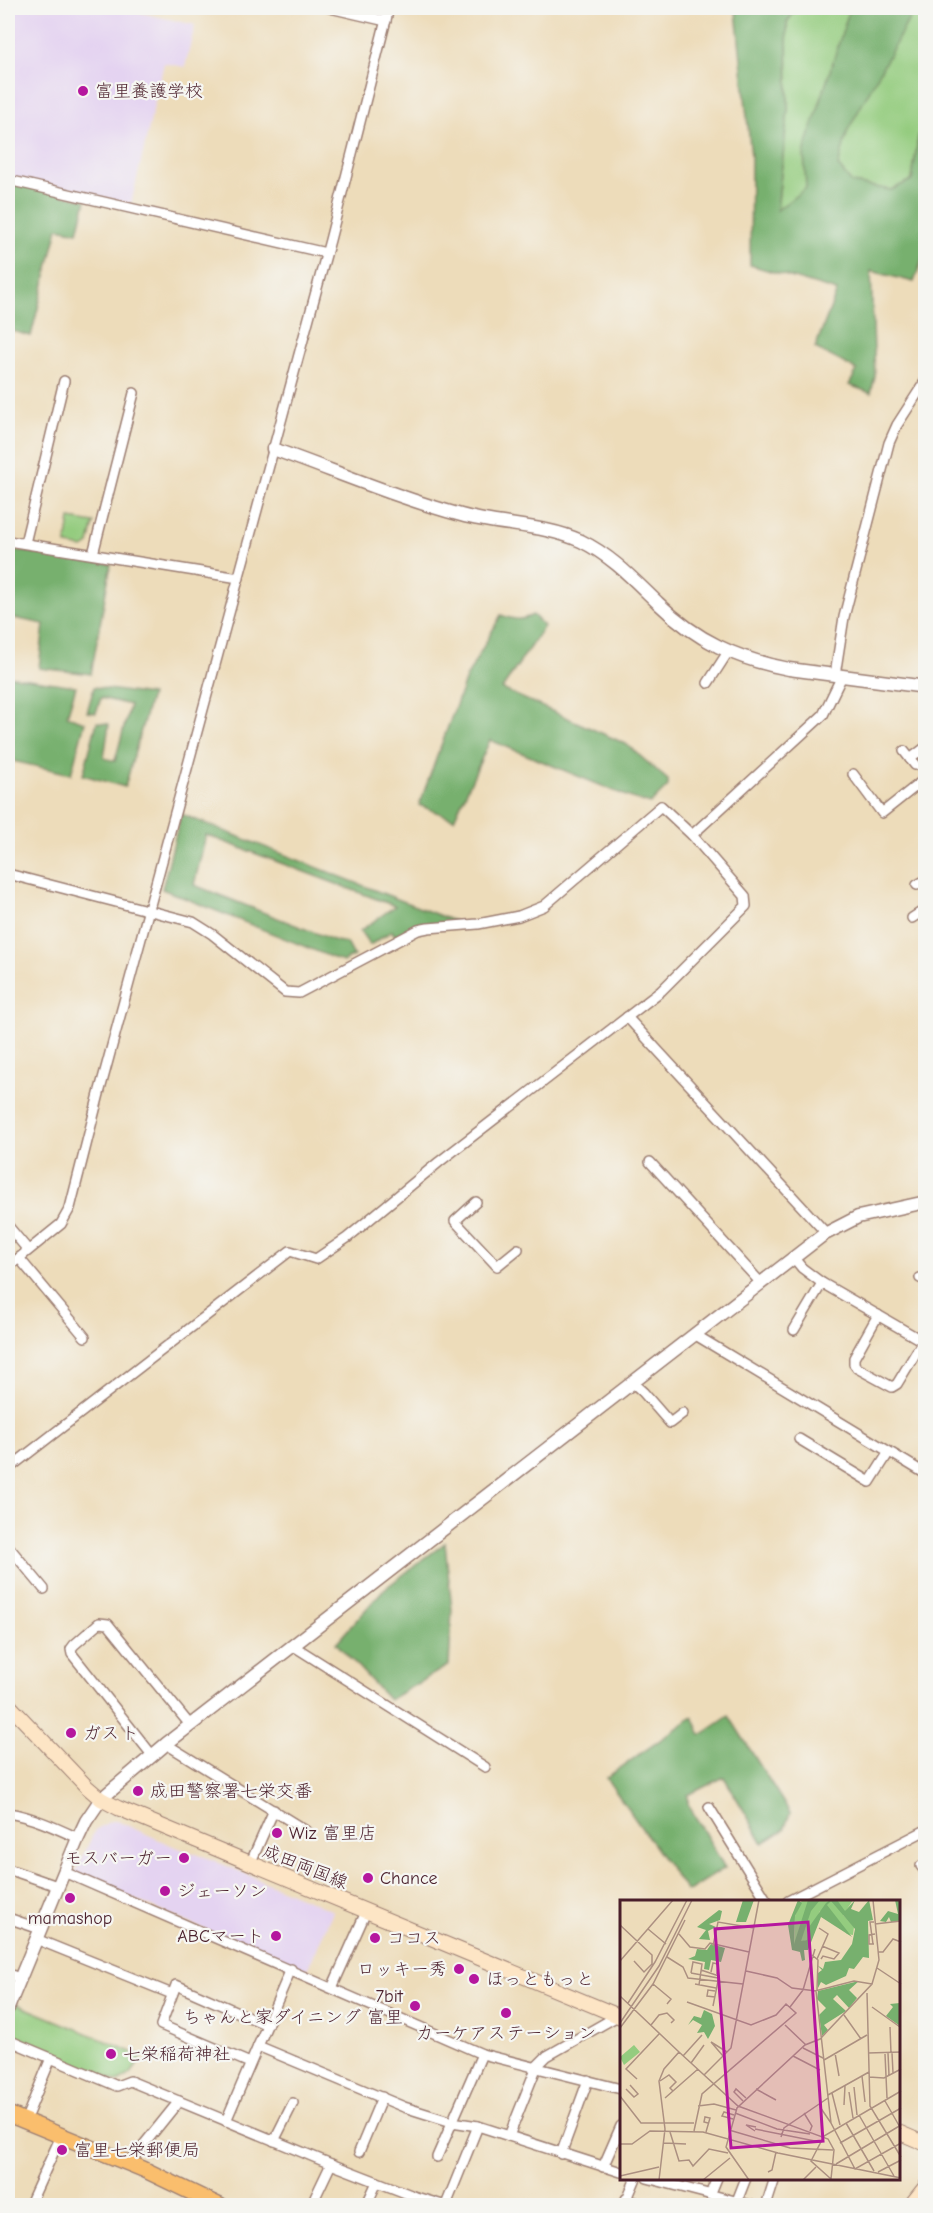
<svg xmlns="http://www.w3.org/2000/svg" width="933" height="2213" viewBox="0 0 933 2213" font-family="'Comic Neue','Klee One',sans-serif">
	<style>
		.built { fill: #e4d3f1 }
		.green { fill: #94cc7f; stroke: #6f7655; stroke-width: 1.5 }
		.forest { fill: #77b06e; stroke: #60684c; stroke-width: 1.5 }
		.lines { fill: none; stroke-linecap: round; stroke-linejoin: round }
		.minor-casing { stroke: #9c7e72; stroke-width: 12 }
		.tertiary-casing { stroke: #9c7e72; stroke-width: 15 }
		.secondary-casing { stroke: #9c7e72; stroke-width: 16 }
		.trunk-casing { stroke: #9c7e72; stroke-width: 18 }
		.minor { stroke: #fff; stroke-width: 9 }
		.tertiary { stroke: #fff; stroke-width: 12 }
		.secondary { stroke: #fde5c5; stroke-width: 14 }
		.trunk { stroke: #fabe6d; stroke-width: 15 }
		.poi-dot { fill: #b5179e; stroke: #f6f6f2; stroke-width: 2 }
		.labels { text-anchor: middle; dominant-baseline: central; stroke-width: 4.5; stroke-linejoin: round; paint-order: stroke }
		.poi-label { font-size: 18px; fill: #4a1f2b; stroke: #f6f6f2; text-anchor: start }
		.street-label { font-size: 18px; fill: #4a1f2b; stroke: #f6f6f2 }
		.inset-road { fill: none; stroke: #ac9081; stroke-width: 1.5 }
		.view { fill: #b5179e; fill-opacity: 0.15; stroke: #b5179e; stroke-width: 3 }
		.inset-edge { fill: none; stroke: #4a1f2b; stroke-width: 3 }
	</style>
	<rect width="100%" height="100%" fill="#f6f6f2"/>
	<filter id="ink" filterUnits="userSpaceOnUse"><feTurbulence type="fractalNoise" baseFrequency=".0167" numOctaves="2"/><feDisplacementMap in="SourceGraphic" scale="12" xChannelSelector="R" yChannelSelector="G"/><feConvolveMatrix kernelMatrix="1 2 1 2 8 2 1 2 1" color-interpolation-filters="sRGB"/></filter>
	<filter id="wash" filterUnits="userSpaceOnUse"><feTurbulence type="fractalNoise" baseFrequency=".008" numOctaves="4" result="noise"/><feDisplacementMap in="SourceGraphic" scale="24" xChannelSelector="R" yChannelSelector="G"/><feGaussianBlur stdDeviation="1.35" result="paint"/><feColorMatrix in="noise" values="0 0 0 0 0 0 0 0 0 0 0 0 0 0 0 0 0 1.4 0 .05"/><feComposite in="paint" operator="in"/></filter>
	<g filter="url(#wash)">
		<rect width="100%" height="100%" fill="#eddcba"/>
		<!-- built -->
		<g class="built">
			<polygon points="13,8 119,8 195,25 185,67 164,63 131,204 8,176 8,29"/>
			<polygon points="111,1821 117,1821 173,1846 208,1858 333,1911 306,1973 75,1874 95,1830"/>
		</g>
		<!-- green -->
		<g class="green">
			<polygon points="797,8 925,8 925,114 918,138 912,180 891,190 852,183 777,211 788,110 787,22"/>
			<polygon points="70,519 94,523 89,544 83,548 66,545"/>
			<path d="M16 2004 142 2056 131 2074 118 2082 10 2037C4 2027 12 2014 16 2004Z"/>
		</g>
		<!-- forest -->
		<g class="forest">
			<polygon points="738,8 797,8 787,22 788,110 777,210 806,188 804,153 850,8 915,8 848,130 838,166 852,183 891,190 912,180 918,138 925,114 925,252 914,282 871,271 875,377 871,393 849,385 857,370 815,348 837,291 750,265 751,156 736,11"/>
			<polygon points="8,182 86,200 78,232 58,228 31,336 8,330"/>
			<polygon points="8,549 111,564 91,674 39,668 44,624 8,617"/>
			<path d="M533 615 544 626 502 689 626 744 668 780V786L650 804 629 797 490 740 454 819 419 805 466 678 501 615C514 620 521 621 533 615Z"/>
			<polygon points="8,676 76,686 67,716 85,722 71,774 8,760"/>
			<polygon points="94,687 151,695 125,787 83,775 97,722 109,724 104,758 115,761 130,705 101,698 96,713 87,712"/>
			<polygon points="181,814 456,922 416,927 396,937 392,931 370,945 360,931 395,906 206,835 194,885 336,941 347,943 354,956 343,962 162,889"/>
			<polygon points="445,1543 452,1610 449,1665 389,1700 336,1643 383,1590"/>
			<polygon points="729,1716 790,1813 784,1830 763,1843 724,1777 688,1795 688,1804 725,1868 687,1892 606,1778 693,1717 701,1735"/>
		</g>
	</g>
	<g filter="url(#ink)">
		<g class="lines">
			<!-- minor casing -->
			<g class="minor-casing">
				<g id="minor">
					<polyline points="330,8 386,21"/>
					<polyline points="8,12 9,8"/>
					<polyline points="8,180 326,253"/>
					<polyline points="8,541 239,578"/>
					<polyline points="25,543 64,381"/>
					<polyline points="93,554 134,393"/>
					<polyline points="835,675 844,617 889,443 897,425 926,380"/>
					<polyline points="708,683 728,652"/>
					<polyline points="904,751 915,765"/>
					<polyline points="910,759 926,747"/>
					<polyline points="853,774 882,813 926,778"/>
					<polyline points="692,835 823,715 842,676"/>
					<polyline points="8,874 193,922 212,934 285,992 299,993 418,930 428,928 478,924 519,916 544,906 661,806 692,835 745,896 746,906 661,991 439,1162 347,1238 316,1259 290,1251 8,1469"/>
					<polyline points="917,885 926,880"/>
					<polyline points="912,918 926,909"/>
					<polyline points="627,1017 826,1233"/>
					<polyline points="650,1162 760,1282"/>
					<polyline points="476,1202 455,1221 497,1266 518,1249"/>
					<polyline points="8,1226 28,1250"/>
					<polyline points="793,1257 802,1268 822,1283 926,1343"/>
					<polyline points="19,1258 85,1337"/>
					<polyline points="8,1267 61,1224 70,1208 100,1090 330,240 389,8"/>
					<polyline points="920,1278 926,1281"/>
					<polyline points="878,1315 854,1358 854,1364 857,1368 892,1387 897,1384 923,1341"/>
					<polyline points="794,1330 822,1283"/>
					<polyline points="694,1334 926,1474"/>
					<polyline points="633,1383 643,1392 670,1423 683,1413"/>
					<polyline points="799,1439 870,1482 889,1452"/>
					<polyline points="8,1546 44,1589"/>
					<polyline points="292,1645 485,1767"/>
					<polyline points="166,1744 308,1832"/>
					<polyline points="152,1755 72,1654 71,1649 74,1645 99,1623 108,1624 190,1725"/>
					<polyline points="709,1807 767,1901"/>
					<path d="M8 1813C33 1817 54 1827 78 1838"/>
					<polyline points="250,1864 274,1810"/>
					<polyline points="921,1866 926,1872"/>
					<polyline points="8,1869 57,1886"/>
					<polyline points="64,1872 482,2054 621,2089"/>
					<polyline points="788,1901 926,1830"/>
					<polyline points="8,1918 40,1929"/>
					<polyline points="36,1939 172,1994"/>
					<polyline points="8,1974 20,1978"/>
					<polyline points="332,1988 366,1912"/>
					<polyline points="8,2040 117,2086 130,2081 331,2164 416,2197 446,2206"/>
					<polyline points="258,2046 404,2107 452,2122 478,2126 621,2172"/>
					<polyline points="250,2063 161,2025 176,1985 267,2025"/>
					<polyline points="25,2121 51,2058"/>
					<polyline points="226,2121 291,1969"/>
					<polyline points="509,2136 537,2066 547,2056 621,2014"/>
					<polyline points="274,2141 293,2103"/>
					<polyline points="359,2152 382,2097"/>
					<polyline points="561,2154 588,2080"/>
					<polyline points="437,2157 482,2054"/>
					<polyline points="129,2163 179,2101"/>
					<polyline points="603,2167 621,2126"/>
					<polyline points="647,2178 754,2206"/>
					<polyline points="710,2195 717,2178"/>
					<polyline points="626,2199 645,2206"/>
					<polyline points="737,2201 746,2178"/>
					<polyline points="446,2205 478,2126"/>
					<polyline points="29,2206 61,2136"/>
					<polyline points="311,2206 331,2164"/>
					<polyline points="366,2206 377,2182"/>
					<polyline points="624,2206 636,2178"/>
					<polyline points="766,2206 775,2178"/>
				</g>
			</g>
			<!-- tertiary casing -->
			<g class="tertiary-casing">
				<g id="tertiary">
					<path d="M273 449C335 471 398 498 461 515 500 526 544 524 581 541 612 556 634 580 658 603 697 641 737 659 789 669L926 687"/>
					<polyline points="8,2008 78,1838 86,1821 101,1799 166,1744 823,1235 858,1217 926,1202"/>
				</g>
			</g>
			<!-- secondary casing -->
			<g class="secondary-casing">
				<g id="secondary">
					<polyline points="8,1704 87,1787 101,1799 118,1808 621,2017"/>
					<polyline points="898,2132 926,2144"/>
					<polyline points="910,2206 926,2186"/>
				</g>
			</g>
			<!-- trunk casing -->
			<g class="trunk-casing">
				<polyline id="trunk" points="8,2114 143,2169 220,2206"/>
			</g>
			<!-- minor -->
			<use href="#minor" class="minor"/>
			<!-- tertiary -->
			<use href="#tertiary" class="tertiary"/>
			<!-- secondary -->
			<use href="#secondary" class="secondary"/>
			<!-- trunk -->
			<use href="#trunk" class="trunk"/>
		</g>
	</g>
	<!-- markers -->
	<g class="poi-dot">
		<circle cx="83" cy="91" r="6"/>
		<circle cx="71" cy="1733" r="6"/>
		<circle cx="138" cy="1791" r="6"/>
		<circle cx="277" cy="1833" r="6"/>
		<circle cx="184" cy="1858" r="6"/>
		<circle cx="368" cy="1878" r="6"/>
		<circle cx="165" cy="1891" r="6"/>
		<circle cx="70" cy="1898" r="6"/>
		<circle cx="276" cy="1936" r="6"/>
		<circle cx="375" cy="1938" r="6"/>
		<circle cx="459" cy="1969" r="6"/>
		<circle cx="474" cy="1979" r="6"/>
		<circle cx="415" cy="2006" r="6"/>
		<circle cx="506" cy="2013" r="6"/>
		<circle cx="111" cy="2054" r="6"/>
		<circle cx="62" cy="2150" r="6"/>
	</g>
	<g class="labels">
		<!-- poi labels -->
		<g class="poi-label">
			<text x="95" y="91">富里養護学校</text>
			<text x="83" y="1733">ガスト</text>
			<text x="150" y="1791">成田警察署七栄交番</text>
			<text x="289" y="1833">Wiz 富里店</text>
			<text x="172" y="1858" text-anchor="end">モスバーガー</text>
			<text x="380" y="1878">Chance</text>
			<text x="177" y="1891">ジェーソン</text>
			<text x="70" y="1918" text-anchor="middle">mamashop</text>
			<text x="264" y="1936" text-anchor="end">ABCマート</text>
			<text x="387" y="1938">ココス</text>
			<text x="447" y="1969" text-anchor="end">ロッキー秀</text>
			<text x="486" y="1979">ほっともっと</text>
			<text x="403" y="1996" text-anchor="end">7bit<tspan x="403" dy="21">ちゃんと家ダイニング 富里</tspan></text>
			<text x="506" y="2033" text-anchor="middle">カーケアステーション</text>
			<text x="123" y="2054">七栄稲荷神社</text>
			<text x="74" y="2150">富里七栄郵便局</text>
		</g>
		<!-- street labels -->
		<g class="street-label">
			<text transform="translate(305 1867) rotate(22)">成田両国線</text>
		</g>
	</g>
	<!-- overview -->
	<g transform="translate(620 1900)">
		<rect width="280" height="280" fill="#eddcba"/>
		<path d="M182 0H233L223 15 234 27 233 35 227 34 213 15 200 11 187 40 174 44 175 16ZM14 145 20 152 4 165 0 157Z" fill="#94cc7f"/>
		<path d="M123 0H134L126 22H116ZM178 0 182 3 175 16 174 44 188 0H200L191 11 181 41 187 40 189 27 206 3 210 0H217L225 11 235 0 231 9 239 12 249 0 253 20 248 21 249 58 243 57 234 69 229 68 226 76 206 85 201 82 198 88V73L202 70 197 65 203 69 205 62 221 60 232 44 235 29 211 1 207 5 232 37 201 17 188 50H184L185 60 182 61 180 52 172 50 168 25ZM275 0H280L279 21 271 22 269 17 266 22 260 21 268 11 278 14ZM99 10 102 11 100 20 89 24 96 27 88 31 90 40 79 39 86 30 77 27ZM91 44 105 48 101 62 91 60 89 70 84 69 85 62 68 59 75 56 77 49 87 50ZM239 81 229 90 237 98 229 108 217 95 213 99 226 111 204 125 208 130 202 136 199 115 206 108 197 99 198 91ZM280 103V126L266 116 273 107 270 104ZM84 110 92 114 95 126 88 139 84 132 77 133 82 125 73 120 68 125 74 116 81 118Z" fill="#77b06e"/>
		<path class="inset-road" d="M255 24 281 21M0 25 32 55V64L24 72 14 61M28 29 46 44M59 34 70 47 85 49 90 43 129 52M253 44 250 22H254M254 44H249V35L255 34M93 46 98 22 134 28M258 52H263L273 39 281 42M192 55 198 60 197 90M47 57 63 67 68 78 123 84M197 59 208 34 199 28M201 59 203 56 214 59 219 53 202 46M0 61 53 0M257 68 281 84M81 70 99 76 93 106M126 71 157 78 172 88 196 91 211 223 235 269 281 243M91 72 93 63 98 64 97 74M71 73 73 62 82 64 79 85M71 73 98 78M33 84 51 99 47 104M75 84 96 88M183 90 195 49M195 91 234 81 252 84M247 93 250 206 281 257M0 96 59 152 44 169 39 181 45 229 39 280M95 97 87 96 88 90 95 91M67 102 131 125 156 115 166 104 176 113 82 194 74 231M8 103 35 62 67 0M170 107 183 90M252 107 280 127M224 115 241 139M0 123 39 66 72 0M31 125 39 115 47 113 54 120 51 123M165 125 186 145M270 127 271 153M0 128 33 84 65 20M183 148 203 158M59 152 118 206 208 239 214 250 211 279M215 153 219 176M248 153 281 152M268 153 269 175M272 153 273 173M265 154 267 198M63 156 82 135M103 156 91 142 107 152M173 156 200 170M204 160 247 135M71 163 84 145M84 175 111 148 139 0M242 176 245 202M249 177 264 178 281 169M17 179 6 169 39 134M40 181 49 175 56 182 50 188 53 191M234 187 237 215M6 189 14 197 18 194 10 185M136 189 156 200M229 192 233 218M212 193 220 225M208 195 249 172M0 196 21 223H74M45 198 78 169M123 201 114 192 116 189 126 198M265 201 281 229M224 205 225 186M78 206 94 204 116 210M200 207 211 223M115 213 157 229 190 234M184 213 192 226 190 231M239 215 274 276M113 219 102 216 104 212 114 215M226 223 254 271M135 229 200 242M109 230 170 248 213 250M135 231 126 225 136 227M50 232 59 261 69 260 73 266 89 249 108 253M86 232 90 218 85 217 84 222 88 223M161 237 164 228 208 198M44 243 66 244M220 243 281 208M0 244H12L30 231 83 232 158 253 281 278M216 264 281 225M148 272 152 270 156 252M258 272 281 260M0 276 39 267M211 279 191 261 204 236 281 191M83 280 110 258M129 280 106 247 117 208 185 145 200 139 252 84 259 60 253 0M183 280 196 267"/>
		<path class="view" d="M188 22 203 241 111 248 95 29Z"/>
		<rect width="280" height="280" class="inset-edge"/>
	</g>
	<!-- margin -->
	<rect width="933" height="2213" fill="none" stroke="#f6f6f2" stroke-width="30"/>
</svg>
